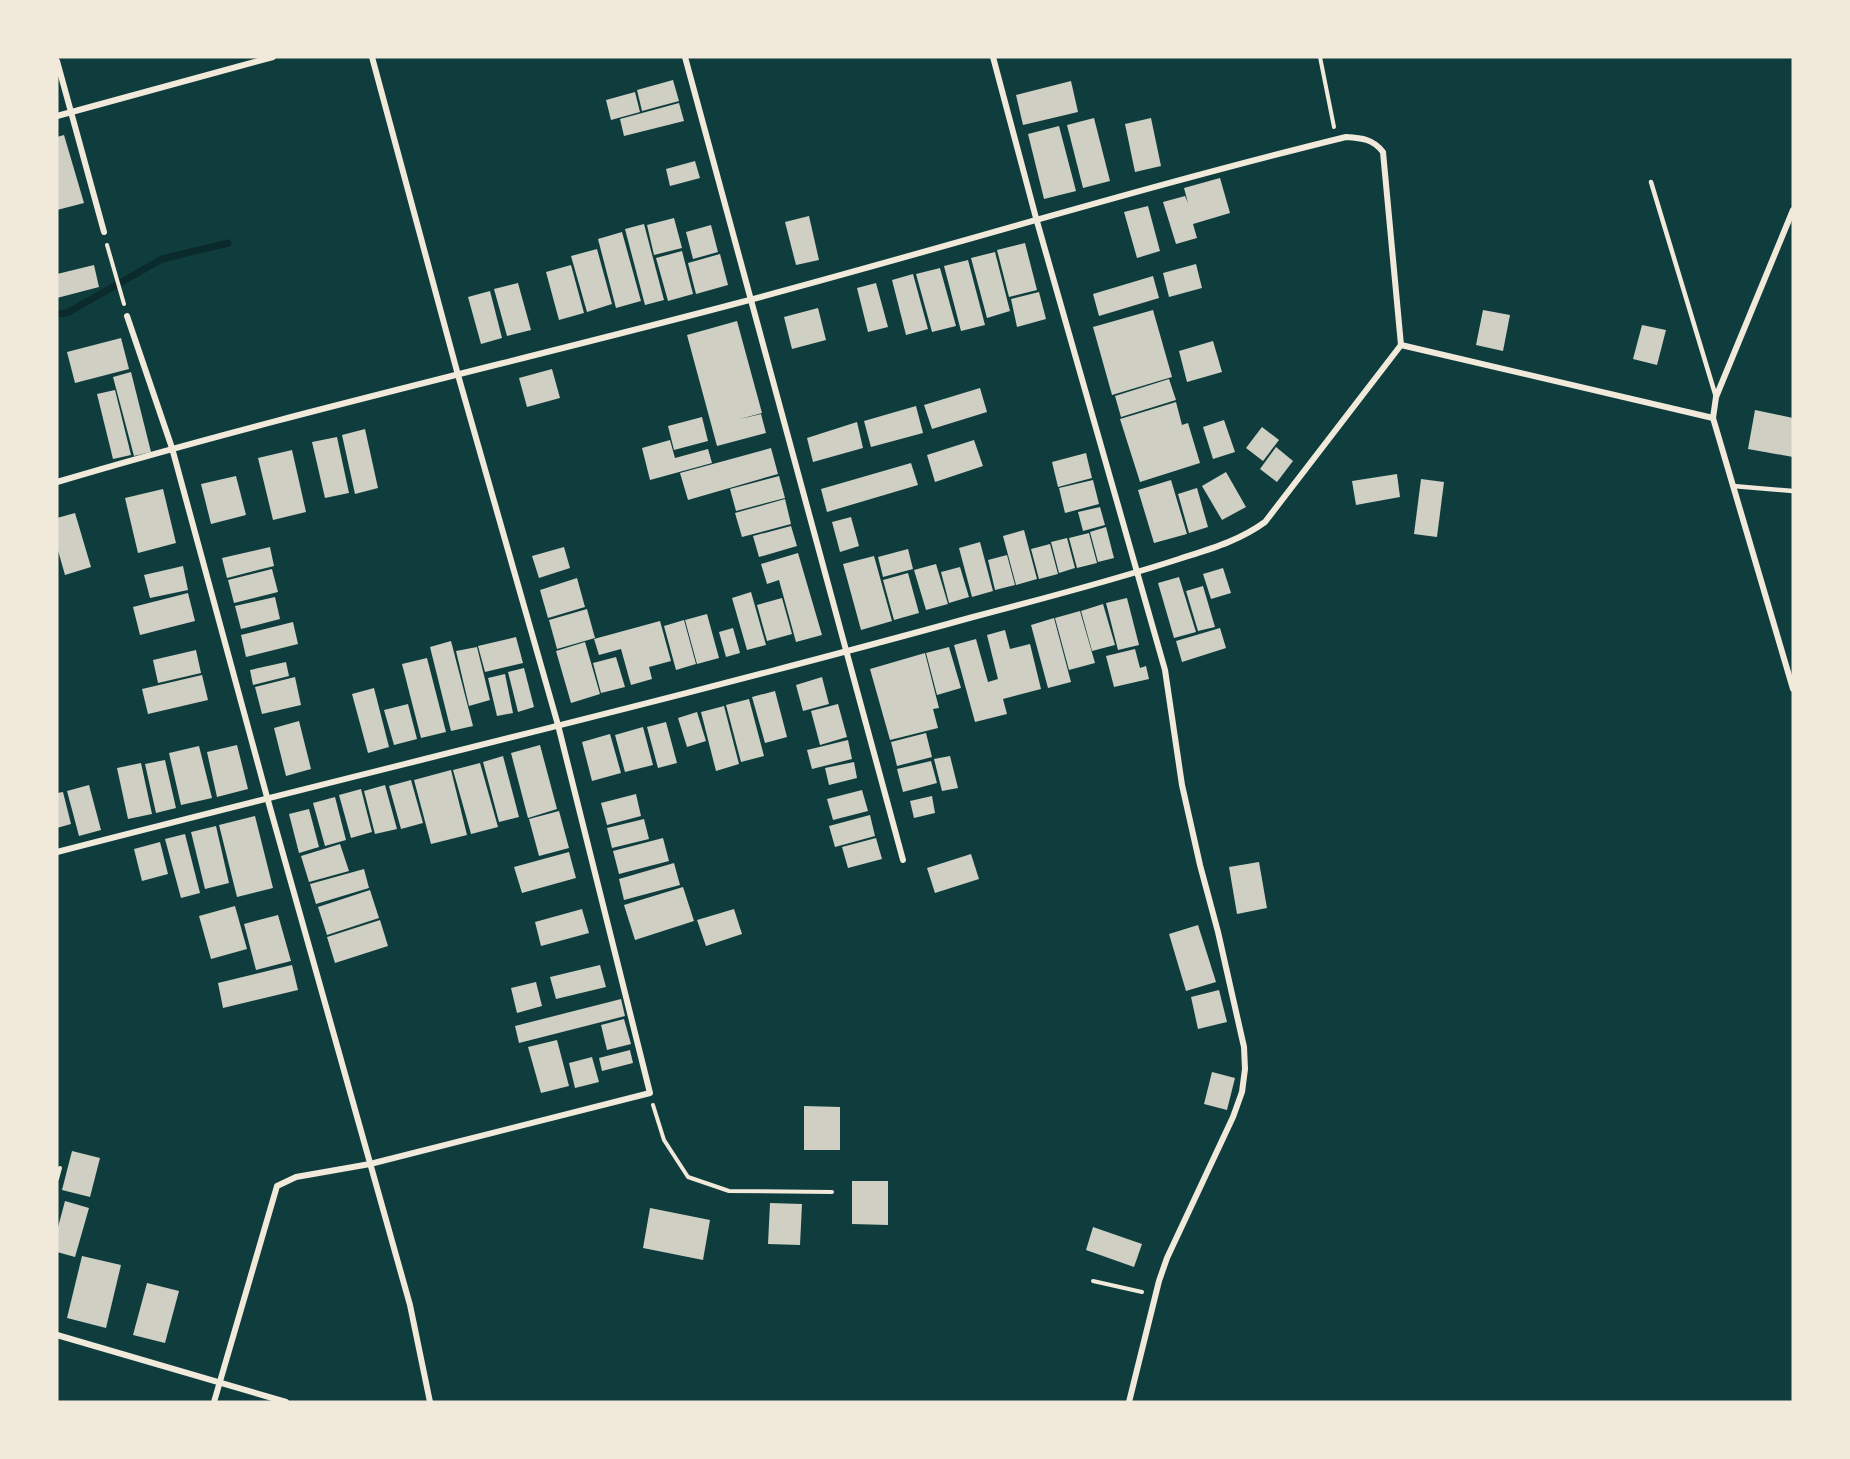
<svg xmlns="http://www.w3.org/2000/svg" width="1850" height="1459" viewBox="0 0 1850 1459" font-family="'Exo 2',sans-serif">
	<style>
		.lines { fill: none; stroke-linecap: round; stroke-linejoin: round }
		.stream { stroke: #0a2a2b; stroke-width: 7 }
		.building { fill: #cfcfc3 }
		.path { stroke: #f1e9da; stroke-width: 4 }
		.service { stroke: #f1e9da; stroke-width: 4.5 }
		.minor { stroke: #f1e9da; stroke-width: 6 }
	</style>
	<rect width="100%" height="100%" fill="#0f3d3e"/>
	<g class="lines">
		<!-- stream -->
		<polyline class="stream" points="57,314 67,313 162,259 228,243"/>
	</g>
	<!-- building -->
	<g class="building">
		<polygon points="673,80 679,101 642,111 637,90"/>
		<polygon points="1071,81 1078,112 1023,125 1016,95"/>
		<polygon points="635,92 640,112 611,120 606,100"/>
		<polygon points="679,103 684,121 624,136 620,119"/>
		<polygon points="1094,118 1110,181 1083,188 1067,125"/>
		<polygon points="1151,118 1161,166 1135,172 1125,124"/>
		<polygon points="1059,126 1076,191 1044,199 1028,134"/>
		<polygon points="64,135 84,203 57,210 57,137"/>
		<polygon points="695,161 700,178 670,186 666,169"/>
		<polygon points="1220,178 1230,213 1193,224 1197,238 1176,244 1163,202 1185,196 1188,203 1184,188"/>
		<polygon points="1148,206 1160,251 1137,258 1124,212"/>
		<polygon points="809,216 819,260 796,265 785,222"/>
		<polygon points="674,218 682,248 654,255 647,225"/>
		<polygon points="644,224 664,300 645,305 625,229"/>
		<polygon points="711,225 718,252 693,259 686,232"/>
		<polygon points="622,232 641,301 616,308 598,239"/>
		<polygon points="1025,243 1037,290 1009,297 997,250"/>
		<polygon points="597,249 612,304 587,312 571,256"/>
		<polygon points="682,251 693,294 668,301 656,258"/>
		<polygon points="995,252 1010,311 987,318 971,258"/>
		<polygon points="720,254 728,285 696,294 688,263"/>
		<polygon points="968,260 985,325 961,331 944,266"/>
		<polygon points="1196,264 1202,288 1169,297 1163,273"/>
		<polygon points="94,265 99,287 57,298 57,274"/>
		<polygon points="571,265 584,313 559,320 546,272"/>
		<polygon points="940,268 956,326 932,332 916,274"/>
		<polygon points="913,274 928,329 906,335 892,280"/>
		<polygon points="1153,276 1159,298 1099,316 1093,294"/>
		<polygon points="518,283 531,330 507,336 494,289"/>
		<polygon points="876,283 888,327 868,332 857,288"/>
		<polygon points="490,291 502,338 481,344 468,297"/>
		<polygon points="1039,292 1046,319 1017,327 1011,299"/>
		<polygon points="818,308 826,340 792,349 784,317"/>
		<polygon points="1153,310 1172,377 1112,395 1093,327"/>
		<polygon points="1483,310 1510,315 1503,351 1476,345"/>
		<polygon points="737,321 762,413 740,419 761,414 766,433 717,446 687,335"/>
		<polygon points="1642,325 1666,330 1657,365 1633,359"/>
		<polygon points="121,338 129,369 75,383 67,352"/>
		<polygon points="1213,341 1222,372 1187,382 1179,351"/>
		<polygon points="552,369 560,398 527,407 519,378"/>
		<polygon points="131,372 151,452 134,456 113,377"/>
		<polygon points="1169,379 1176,400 1121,417 1115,396"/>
		<polygon points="980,388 987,412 932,429 924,405"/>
		<polygon points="115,390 131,455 113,459 97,394"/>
		<polygon points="1176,402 1182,425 1188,423 1200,463 1140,482 1120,419"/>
		<polygon points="916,406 923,433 871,447 864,421"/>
		<polygon points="1755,410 1793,418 1793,457 1748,449"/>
		<polygon points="702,417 708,441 674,450 668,426"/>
		<polygon points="1224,420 1235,452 1213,459 1203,427"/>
		<polygon points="857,422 863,448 813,462 807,438"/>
		<polygon points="1262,427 1279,440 1263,461 1246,448"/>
		<polygon points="365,429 378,488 355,494 342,435"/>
		<polygon points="337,437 349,493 325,498 312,442"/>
		<polygon points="670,440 675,458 708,449 712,463 650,480 642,448"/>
		<polygon points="974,440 983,466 935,482 927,455"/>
		<polygon points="1276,447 1293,461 1277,482 1260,469"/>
		<polygon points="771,448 778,474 688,500 680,473"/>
		<polygon points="292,450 306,512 273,520 258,458"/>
		<polygon points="1086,453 1092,478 1058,487 1052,462"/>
		<polygon points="911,463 918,485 827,512 821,489"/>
		<polygon points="1226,472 1246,507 1222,520 1202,486"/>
		<polygon points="1397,474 1400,497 1356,505 1352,481"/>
		<polygon points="236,476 246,515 211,524 201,484"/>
		<polygon points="779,476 785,498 736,511 730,489"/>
		<polygon points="1421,479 1444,482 1437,537 1414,534"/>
		<polygon points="1093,480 1099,504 1065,513 1059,488"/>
		<polygon points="1171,480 1187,534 1154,543 1138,490"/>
		<polygon points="1197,488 1208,527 1189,533 1178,494"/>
		<polygon points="163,489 176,543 138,553 125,498"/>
		<polygon points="785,499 791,524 742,537 735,513"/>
		<polygon points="1100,507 1105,525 1083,531 1078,512"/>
		<polygon points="75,513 91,567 65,575 57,547 57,518"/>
		<polygon points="851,517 859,546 840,552 832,522"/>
		<polygon points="791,526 797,546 759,557 753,536"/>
		<polygon points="1106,527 1114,558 1098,562 1090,532"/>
		<polygon points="1024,530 1037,579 1016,585 1003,536"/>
		<polygon points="1089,533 1097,563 1077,568 1069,538"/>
		<polygon points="1067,538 1075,568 1059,573 1051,542"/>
		<polygon points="980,542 993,591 972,597 959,548"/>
		<polygon points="1050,544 1058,574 1039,579 1031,549"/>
		<polygon points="270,547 274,566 227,578 222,558"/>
		<polygon points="564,547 570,568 539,578 532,556"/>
		<polygon points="908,549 913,569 883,577 878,557"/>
		<polygon points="798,553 822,635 796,642 779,580 767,584 761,564"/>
		<polygon points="1007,555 1015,585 995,590 988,560"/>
		<polygon points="874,556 892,621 861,630 843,564"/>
		<polygon points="936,564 948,604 926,610 914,570"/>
		<polygon points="183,566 188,590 150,598 144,575"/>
		<polygon points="960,567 969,597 949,603 941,572"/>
		<polygon points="1223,568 1231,593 1211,599 1203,574"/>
		<polygon points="272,569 278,592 234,603 228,580"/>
		<polygon points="908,573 919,613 894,620 883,580"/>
		<polygon points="1179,577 1196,632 1174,638 1158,583"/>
		<polygon points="577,578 585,607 548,618 540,590"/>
		<polygon points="1203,586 1215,627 1198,631 1186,591"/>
		<polygon points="751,592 766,645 747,650 732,598"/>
		<polygon points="188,593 195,621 140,635 133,607"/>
		<polygon points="275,597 280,619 241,629 235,606"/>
		<polygon points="782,598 792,634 767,641 757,605"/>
		<polygon points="1127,598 1139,645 1118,650 1106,603"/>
		<polygon points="1103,604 1115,645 1092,651 1081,611"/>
		<polygon points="587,609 595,638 557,649 549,620"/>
		<polygon points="1080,611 1095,663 1069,670 1055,618"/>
		<polygon points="707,614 719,658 697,664 685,620"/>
		<polygon points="1054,618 1071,682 1048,688 1031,625"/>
		<polygon points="684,620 696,664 676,670 664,626"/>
		<polygon points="660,621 671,661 649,667 652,679 631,685 621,649 599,655 594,639"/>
		<polygon points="293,622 298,644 246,657 241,635"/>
		<polygon points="733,628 740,653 726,657 719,632"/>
		<polygon points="1220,628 1226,648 1182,662 1176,641"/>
		<polygon points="1005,630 1010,649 1030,644 1041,689 1003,699 1007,714 975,722 954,645 976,639 988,682 998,679 987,635"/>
		<polygon points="516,637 523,663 485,672 478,646"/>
		<polygon points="451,641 473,726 451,731 430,647"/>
		<polygon points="585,642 600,694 571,703 556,651"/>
		<polygon points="477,647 490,700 469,706 456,651"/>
		<polygon points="949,647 961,688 937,695 926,653"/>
		<polygon points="1135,649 1140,668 1146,666 1149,679 1114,687 1106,656"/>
		<polygon points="196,650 201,673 158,683 153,660"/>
		<polygon points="925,653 939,708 933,709 938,728 890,740 870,669"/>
		<polygon points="616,657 625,687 601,693 593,663"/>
		<polygon points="427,658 446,732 421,738 402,664"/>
		<polygon points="286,662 289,676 253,685 250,670"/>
		<polygon points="524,668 534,707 518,712 508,672"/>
		<polygon points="505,674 513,713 497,716 488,678"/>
		<polygon points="202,675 208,700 148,714 142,689"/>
		<polygon points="295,677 301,705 262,714 255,687"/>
		<polygon points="822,677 829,704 803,711 796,685"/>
		<polygon points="374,688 389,747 368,753 352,694"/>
		<polygon points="775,691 787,737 765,743 752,697"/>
		<polygon points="749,699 764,756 741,762 726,705"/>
		<polygon points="408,704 417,739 394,745 384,710"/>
		<polygon points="838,704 847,737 820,745 811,711"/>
		<polygon points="724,706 739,764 716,771 701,712"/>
		<polygon points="697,712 706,741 687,747 678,718"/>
		<polygon points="299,721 311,769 286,776 274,728"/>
		<polygon points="666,722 677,763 658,768 647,727"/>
		<polygon points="643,727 653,765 625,772 615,735"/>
		<polygon points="926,733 932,757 897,766 891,742"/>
		<polygon points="610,734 621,773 592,781 582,742"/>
		<polygon points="848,740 852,759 812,769 807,750"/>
		<polygon points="237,745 248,789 217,797 207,752"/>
		<polygon points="540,745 557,809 528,818 511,753"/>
		<polygon points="199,746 212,798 181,805 169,753"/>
		<polygon points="503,756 519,817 499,822 483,762"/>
		<polygon points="950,756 958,788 942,791 934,759"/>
		<polygon points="165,760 176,808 156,813 145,764"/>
		<polygon points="931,761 937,783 903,792 897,769"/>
		<polygon points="854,762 857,778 829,785 825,768"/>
		<polygon points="141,763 152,814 128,819 117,768"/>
		<polygon points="480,763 498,827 471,834 453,770"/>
		<polygon points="451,770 467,835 431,844 414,780"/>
		<polygon points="411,780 423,823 401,829 389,786"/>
		<polygon points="89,785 101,830 79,836 67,791"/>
		<polygon points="385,785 397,829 375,834 364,791"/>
		<polygon points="361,789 372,832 351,838 339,795"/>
		<polygon points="862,790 868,811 833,820 827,799"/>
		<polygon points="63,792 71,824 57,828 57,793"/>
		<polygon points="636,794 641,816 607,825 601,803"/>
		<polygon points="932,796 935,813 914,818 910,801"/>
		<polygon points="335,797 346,840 325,846 313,803"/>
		<polygon points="309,809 319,847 299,853 289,814"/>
		<polygon points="559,811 569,848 539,856 529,819"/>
		<polygon points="870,815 875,836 835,847 829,826"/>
		<polygon points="255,816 273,888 237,897 219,825"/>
		<polygon points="644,819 649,839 612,848 607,828"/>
		<polygon points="216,826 229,883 205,889 191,832"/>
		<polygon points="185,834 200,893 181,898 165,839"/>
		<polygon points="663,838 669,861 619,874 613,851"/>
		<polygon points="876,838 882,859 848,868 842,847"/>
		<polygon points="160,842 168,874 142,881 134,849"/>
		<polygon points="340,844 349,871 309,882 301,856"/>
		<polygon points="569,852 576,878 522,893 514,867"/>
		<polygon points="971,854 979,879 935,893 927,868"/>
		<polygon points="1259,862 1267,908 1237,914 1229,867"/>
		<polygon points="674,863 680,885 624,900 619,879"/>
		<polygon points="364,869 369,888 316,904 310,884"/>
		<polygon points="683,887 694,921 635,940 624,905"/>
		<polygon points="370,890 379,918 327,935 318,907"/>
		<polygon points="235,906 247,949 211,959 199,916"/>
		<polygon points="582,909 589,933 541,946 535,922"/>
		<polygon points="734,909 742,934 706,946 697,920"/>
		<polygon points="278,915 291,961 256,970 244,924"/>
		<polygon points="380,920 388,946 335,963 327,937"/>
		<polygon points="1198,925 1216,982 1186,991 1169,934"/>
		<polygon points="292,965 298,990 223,1008 218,983"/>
		<polygon points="600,965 606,987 556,999 550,977"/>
		<polygon points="536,982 542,1006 517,1013 511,988"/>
		<polygon points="1219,990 1227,1022 1198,1029 1191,997"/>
		<polygon points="621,999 625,1016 519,1043 515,1026"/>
		<polygon points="624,1019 631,1044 607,1050 601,1025"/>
		<polygon points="557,1040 569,1086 541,1093 528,1047"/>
		<polygon points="630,1050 633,1063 602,1071 599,1058"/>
		<polygon points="592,1057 599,1082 575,1088 569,1063"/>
		<polygon points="1212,1072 1235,1078 1227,1110 1204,1104"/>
		<polygon points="804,1106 840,1107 840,1150 804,1150"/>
		<polygon points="72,1151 100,1158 90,1197 62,1190"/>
		<polygon points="852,1181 888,1181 888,1225 852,1224"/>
		<polygon points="65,1201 89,1208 75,1257 57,1252 57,1231"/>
		<polygon points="770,1203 802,1204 800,1245 768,1244"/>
		<polygon points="650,1208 710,1220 703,1260 643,1248"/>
		<polygon points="1093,1227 1142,1244 1134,1267 1086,1250"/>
		<polygon points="82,1256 121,1265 106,1328 67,1318"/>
		<polygon points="147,1283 179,1291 165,1343 133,1335"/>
	</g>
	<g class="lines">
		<!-- path -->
		<g class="path">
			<polyline points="1320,57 1334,127"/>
			<polyline points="107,245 124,304"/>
			<polyline points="653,1105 664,1140 688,1177 729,1191 832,1192"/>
			<polyline points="57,1179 60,1168"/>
			<polyline points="1093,1281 1142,1292"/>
		</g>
		<!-- service -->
		<g class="service">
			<polyline points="1651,182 1716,397"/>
			<polyline points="1733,486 1793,491"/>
		</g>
		<!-- minor -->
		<g class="minor">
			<polyline points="685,57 903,860"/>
			<polyline points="993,57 1036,218 1165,670 1182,785 1200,865 1218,932 1244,1047 1245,1069 1242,1092 1233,1117 1167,1258 1159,1281 1129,1402"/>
			<polyline points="57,61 104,232"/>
			<polyline points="57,116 273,57"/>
			<polyline points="1793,210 1716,397 1713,418 1793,689"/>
			<polyline points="127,316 172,448 267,797 410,1305 430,1402"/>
			<polyline points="1401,345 1713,418"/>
			<path d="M57 482C282 415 511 363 738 303 941 249 1142 187 1346 137 1362 138 1373 139 1383 152L1401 345"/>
			<path d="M57 852C362 773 669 701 973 617 1042 599 1111 581 1179 559 1210 549 1239 541 1265 522L1401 345"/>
			<polyline points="57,1335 286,1402"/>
			<polyline points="214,1402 277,1186 296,1177 370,1164 650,1093 558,725 458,375 372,57"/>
		</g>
	</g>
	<!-- border -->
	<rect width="1850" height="1459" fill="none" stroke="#f1e9da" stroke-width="117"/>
</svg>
